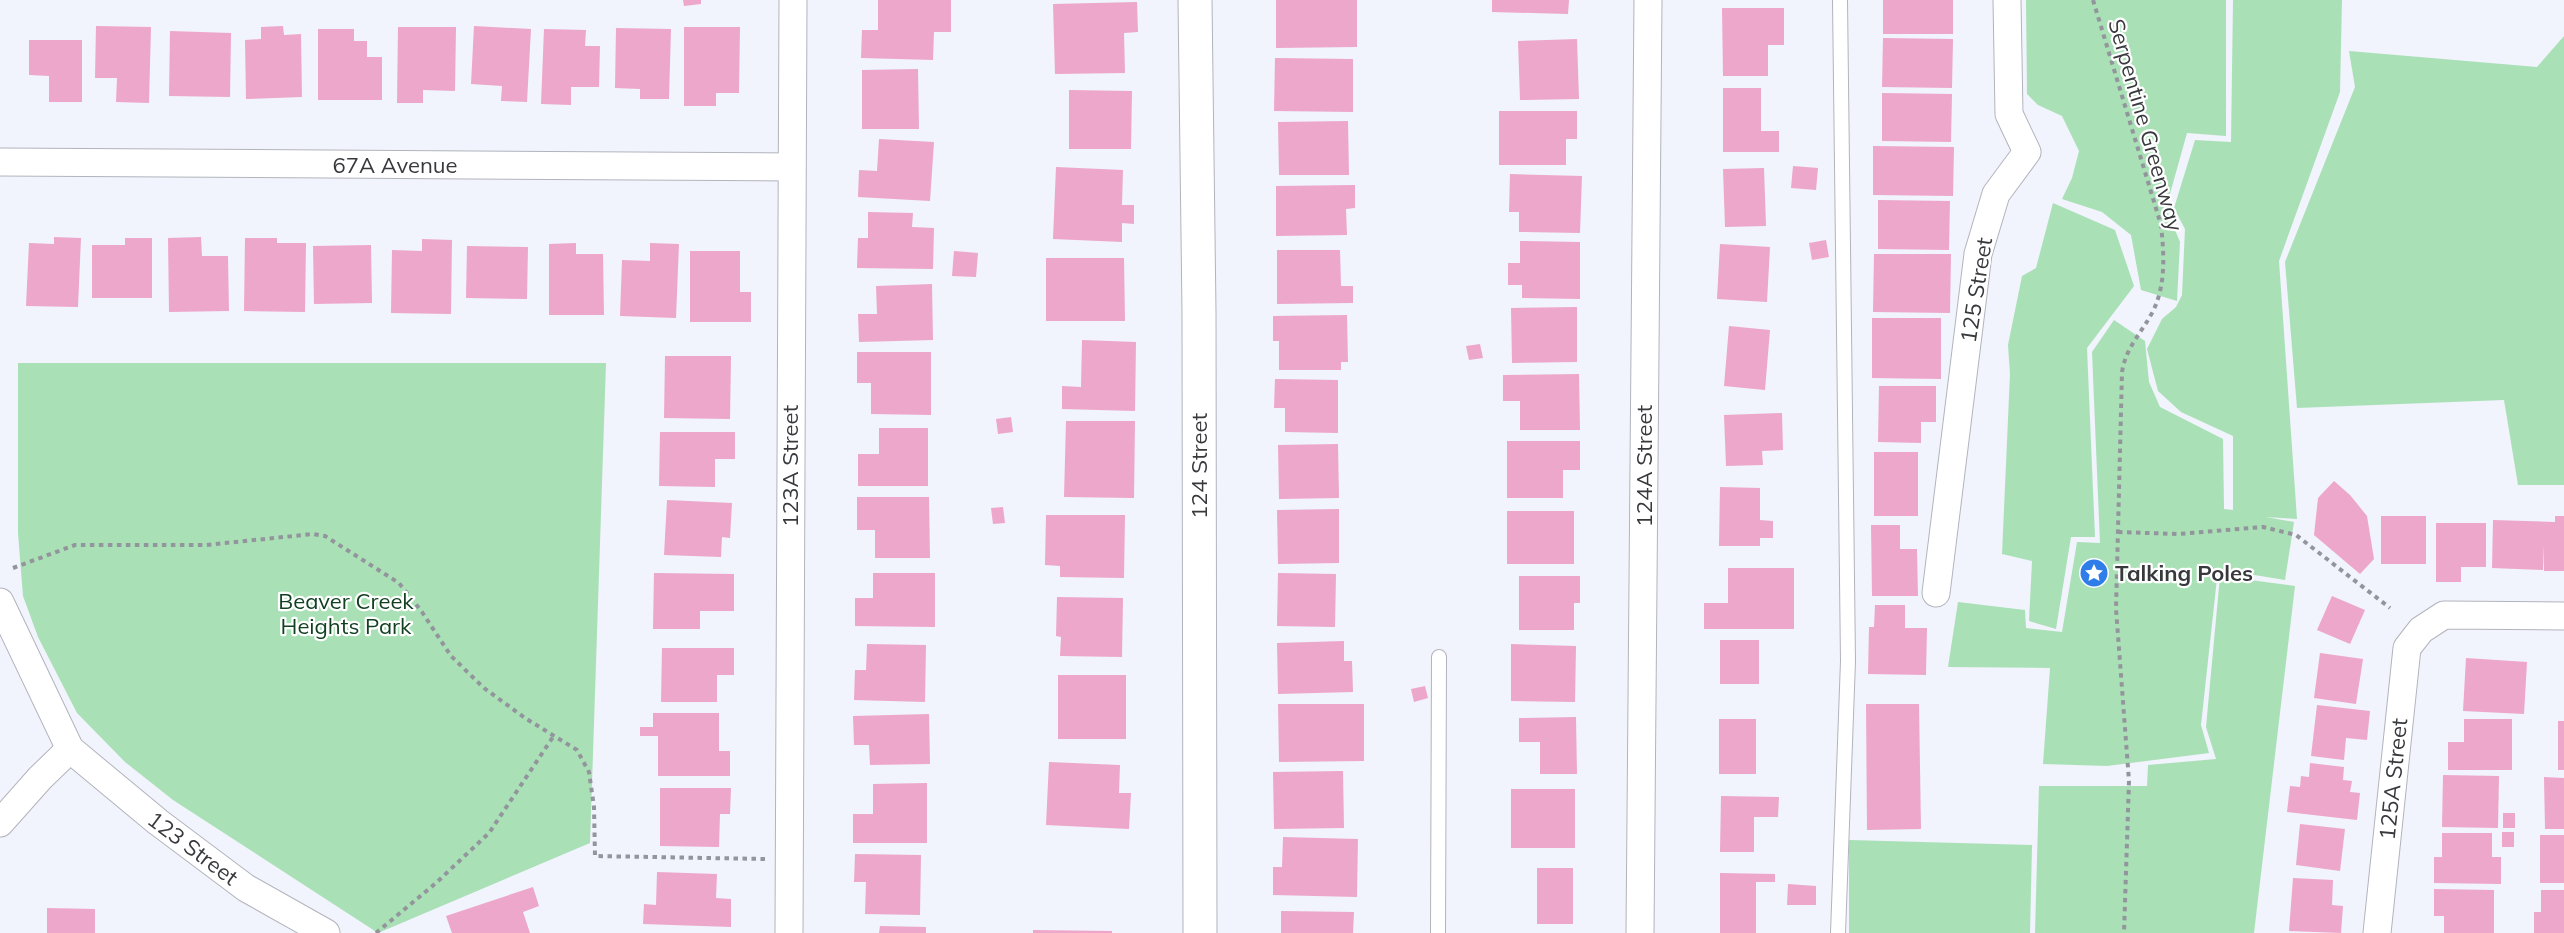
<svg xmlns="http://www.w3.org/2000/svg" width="2564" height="933" viewBox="0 0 2564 933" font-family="Mulish,sans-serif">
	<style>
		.green { fill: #aae0b6 }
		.building { fill: #eda7ca }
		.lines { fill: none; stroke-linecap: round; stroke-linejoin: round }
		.service-casing { stroke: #b2b4bd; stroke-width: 16 }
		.minor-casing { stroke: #b2b4bd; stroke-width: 29 }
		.tertiary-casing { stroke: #b2b4bd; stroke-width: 35 }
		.path { stroke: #93959c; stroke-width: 4; stroke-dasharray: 4.5 4.5; stroke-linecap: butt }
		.service { stroke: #fff; stroke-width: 14 }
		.minor { stroke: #fff; stroke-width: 27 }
		.tertiary { stroke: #fff; stroke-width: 33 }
		.labels { text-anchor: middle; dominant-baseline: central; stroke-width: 4.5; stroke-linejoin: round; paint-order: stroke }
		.street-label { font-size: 22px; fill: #38393d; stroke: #fff }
		.poi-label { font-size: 22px; font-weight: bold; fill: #38393d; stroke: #fff; text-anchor: start }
		.park-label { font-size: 22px; fill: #124122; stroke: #fff }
	</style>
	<rect width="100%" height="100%" fill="#f1f3fd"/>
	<!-- green -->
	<g class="green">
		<polygon points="2026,0 2226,0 2226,136 2187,133 2166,208 2180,242 2177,301 2141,290 2131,235 2102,212 2062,199 2072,178 2079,151 2062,116 2038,105 2027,94"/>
		<polygon points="2233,0 2342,0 2340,92 2279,261 2297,519 2266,517 2294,522 2285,580 2218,569 2201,725 2209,753 2107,766 2043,764 2050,668 1948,667 1958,602 2025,610 2026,628 2062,632 2077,542 2100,543 2092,352 2114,320 2145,341 2149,382 2160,407 2223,439 2224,509 2233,510 2233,436 2181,412 2158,391 2147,349 2162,319 2176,307 2182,295 2185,229 2174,208 2195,140 2231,142"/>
		<polygon points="2564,36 2564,485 2518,485 2504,400 2297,408 2285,262 2355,87 2349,51 2537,67"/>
		<polygon points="2053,203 2115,230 2134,286 2087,348 2095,537 2071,537 2056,629 2029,621 2032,561 2002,554 2010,374 2008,345 2022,276 2036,268"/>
		<polygon points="18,363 606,363 590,843 378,933 173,800 125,762 77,713 38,637 23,596 18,533"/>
		<polygon points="2220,576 2295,586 2254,933 2035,933 2039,786 2147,786 2148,765 2216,759 2206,727"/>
		<polygon points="1849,840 2032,845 2030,933 1849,933"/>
	</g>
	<!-- building -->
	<g class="building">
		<polygon points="683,0 701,0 701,4 684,6"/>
		<polygon points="878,0 951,0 951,32 934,32 933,60 861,58 862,30 878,30"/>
		<polygon points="1276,0 1357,0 1357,47 1276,48"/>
		<polygon points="1492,0 1569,0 1568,14 1492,12"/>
		<rect x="1883" y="0" width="70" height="34"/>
		<polygon points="1137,2 1138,32 1124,33 1125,73 1055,74 1053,4"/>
		<polygon points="1722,8 1784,8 1784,45 1768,45 1768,76 1723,76"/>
		<polygon points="96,26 151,27 149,103 116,102 117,78 95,78"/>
		<polygon points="283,26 284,35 301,34 302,97 246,99 245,40 261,39 261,27"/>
		<polygon points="474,26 531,29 527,102 501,101 502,86 471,84"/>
		<polygon points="398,27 456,27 455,91 423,90 423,103 397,103"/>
		<polygon points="684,27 740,27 739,93 716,93 716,106 684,106"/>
		<polygon points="616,28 671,29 669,99 640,99 640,89 615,88"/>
		<polygon points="318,29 354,29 354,41 367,41 367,57 382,57 382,100 318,100"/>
		<polygon points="544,29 586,30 585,46 600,46 599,87 571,87 571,105 541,104"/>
		<polygon points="170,31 231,33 230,97 169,96"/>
		<polygon points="1883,38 1953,39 1952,88 1882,87"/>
		<polygon points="1577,39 1579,99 1520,100 1518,41"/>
		<polygon points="29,40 82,40 82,102 49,102 49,76 29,75"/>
		<polygon points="1275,58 1353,59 1353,112 1274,111"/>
		<polygon points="918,69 919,129 862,129 862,70"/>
		<polygon points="1723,88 1761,88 1761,131 1779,131 1779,152 1723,152"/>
		<polygon points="1069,90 1132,91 1131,149 1069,149"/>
		<polygon points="1882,93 1952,94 1951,142 1882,141"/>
		<polygon points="1499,111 1577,111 1577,139 1566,139 1566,165 1499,165"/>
		<polygon points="1348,121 1349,175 1279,175 1278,122"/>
		<polygon points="879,139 934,142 930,201 858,197 859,170 877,171"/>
		<polygon points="1873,146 1954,147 1953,196 1873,195"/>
		<polygon points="1793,166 1818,168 1816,190 1791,188"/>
		<polygon points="1056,167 1123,170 1122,205 1134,205 1134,224 1122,223 1122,242 1053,239"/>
		<polygon points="1764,168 1766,226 1725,227 1723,169"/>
		<polygon points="1510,174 1582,176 1580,233 1519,232 1519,212 1509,212"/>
		<polygon points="1355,185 1355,208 1346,209 1347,235 1276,236 1276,186"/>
		<polygon points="1878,200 1950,201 1949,250 1878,249"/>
		<polygon points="868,212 913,213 912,227 934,228 933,269 857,268 858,238 868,238"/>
		<polygon points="54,237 81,238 78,307 26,306 29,243 54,244"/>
		<polygon points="201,237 202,256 228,256 229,311 169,312 168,238"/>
		<polygon points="125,238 152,238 152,298 92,298 92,245 125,245"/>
		<polygon points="245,238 277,238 277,243 306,243 305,312 244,311"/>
		<polygon points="422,239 452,240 451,314 391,313 392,250 422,251"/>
		<polygon points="1826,240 1829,257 1812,260 1809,243"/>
		<polygon points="1520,241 1580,242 1580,299 1522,298 1522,285 1508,285 1508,263 1520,263"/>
		<polygon points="576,243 576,254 603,254 604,315 549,315 549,244"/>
		<polygon points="650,243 679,244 676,318 620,316 622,260 650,261"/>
		<polygon points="1720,244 1770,247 1767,302 1717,299"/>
		<polygon points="371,245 372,303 314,304 313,246"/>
		<polygon points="467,246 528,247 527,299 466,298"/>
		<polygon points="1277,250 1340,250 1341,286 1353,286 1353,303 1277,304"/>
		<polygon points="690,251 740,251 740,292 751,292 751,322 690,322"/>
		<polygon points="954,251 978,253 976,277 952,276"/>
		<polygon points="1874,254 1951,254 1950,313 1873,312"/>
		<polygon points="1046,258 1124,258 1125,321 1046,321"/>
		<polygon points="932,284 933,340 859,342 858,314 877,314 876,286"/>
		<polygon points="1577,307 1577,362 1512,363 1511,308"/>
		<polygon points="1347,315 1348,362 1341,362 1341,370 1279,370 1279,341 1273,341 1273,316"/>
		<polygon points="1872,318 1941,318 1941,379 1872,378"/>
		<polygon points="1729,326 1770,330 1765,390 1724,386"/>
		<polygon points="1082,340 1136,342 1135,411 1062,409 1062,386 1081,387"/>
		<polygon points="1480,344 1483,358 1469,360 1466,346"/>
		<polygon points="857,352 931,352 931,415 871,414 871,383 857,383"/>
		<polygon points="665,356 731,356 730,419 664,418"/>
		<polygon points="1579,374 1580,430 1520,430 1520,401 1503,401 1503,375"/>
		<polygon points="1275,379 1338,380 1338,433 1285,432 1285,408 1274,408"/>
		<polygon points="1879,386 1936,386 1936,422 1921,422 1921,443 1878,442"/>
		<polygon points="1782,413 1783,450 1762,451 1763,465 1726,466 1724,415"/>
		<polygon points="1011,417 1013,432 998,434 996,419"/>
		<polygon points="1066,421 1135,421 1134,498 1064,497"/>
		<polygon points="879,428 928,428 928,486 858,486 858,454 879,454"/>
		<polygon points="660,432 735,432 735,459 715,459 715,487 659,486"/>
		<polygon points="1507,441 1580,441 1580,470 1563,470 1563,498 1507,498"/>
		<polygon points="1338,444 1339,498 1279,499 1278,445"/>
		<rect x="1874" y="452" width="44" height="64"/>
		<polygon points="2334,481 2350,495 2367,516 2374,559 2360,574 2314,535 2318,498"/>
		<polygon points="1720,487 1760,488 1760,520 1773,521 1773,538 1760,538 1760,546 1719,546"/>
		<polygon points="857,497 929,497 930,558 875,558 875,530 857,530"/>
		<polygon points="667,500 732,503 730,538 722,537 721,557 664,555"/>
		<polygon points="1003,507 1005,523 993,524 991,508"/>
		<polygon points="1339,509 1339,563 1278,564 1277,510"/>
		<rect x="1507" y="511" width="67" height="53"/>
		<polygon points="1046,515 1125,515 1124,578 1060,577 1060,566 1045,565"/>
		<rect x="2381" y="516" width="45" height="48"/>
		<polygon points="2555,516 2564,516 2564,571 2544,571 2544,545 2543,570 2492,568 2493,520 2555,522"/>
		<polygon points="2436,523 2486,523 2486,567 2461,567 2461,582 2436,582"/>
		<polygon points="1871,525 1900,525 1900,549 1917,549 1918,596 1872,596"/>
		<polygon points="1728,568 1794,568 1794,629 1704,629 1704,603 1728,603"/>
		<polygon points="654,573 734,574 734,611 700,611 700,629 653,629"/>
		<polygon points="873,573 935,573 935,627 855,626 855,598 873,598"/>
		<polygon points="1278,573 1336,574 1335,627 1277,626"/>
		<polygon points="1519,576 1580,576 1580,603 1574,603 1574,630 1519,630"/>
		<polygon points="2332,596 2365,610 2350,644 2317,630"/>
		<polygon points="1057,597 1123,598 1122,657 1060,656 1061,637 1056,636"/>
		<polygon points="1875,605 1905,605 1905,628 1927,628 1926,675 1868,674 1869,627 1874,627"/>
		<rect x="1720" y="640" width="39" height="44"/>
		<polygon points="1344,641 1344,661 1352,661 1353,692 1278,694 1277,643"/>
		<polygon points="867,644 926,645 925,702 854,700 855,670 866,670"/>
		<polygon points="1511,644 1576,646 1575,702 1511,701"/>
		<polygon points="662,648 734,648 734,675 717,675 717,702 661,702"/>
		<polygon points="2320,653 2363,659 2356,704 2314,698"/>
		<polygon points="2466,658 2527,662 2524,714 2463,711"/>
		<rect x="1058" y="675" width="68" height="64"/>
		<polygon points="1425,686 1428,698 1414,702 1411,689"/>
		<polygon points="1278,704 1364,704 1364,761 1279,762"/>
		<polygon points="1866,704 1919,704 1921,829 1867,830"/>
		<polygon points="2317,705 2370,711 2367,740 2346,738 2344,760 2311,756"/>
		<polygon points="653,713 719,713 719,751 730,751 730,776 658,776 658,736 640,736 640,727 653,727"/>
		<polygon points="929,714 930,764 870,765 869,745 854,745 853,716"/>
		<polygon points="1576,717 1577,774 1540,774 1540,742 1519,742 1519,718"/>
		<rect x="1719" y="719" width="37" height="55"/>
		<polygon points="2464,719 2512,719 2512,770 2448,770 2448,742 2464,742"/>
		<rect x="2558" y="721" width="6" height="49"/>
		<polygon points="1049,762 1120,765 1119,793 1131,793 1129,829 1046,825"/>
		<polygon points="2310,763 2344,767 2343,780 2352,781 2350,792 2360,793 2357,820 2287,812 2290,786 2300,787 2301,776 2309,777"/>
		<polygon points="1343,771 1344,828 1274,829 1273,772"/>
		<polygon points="2443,775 2499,776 2498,828 2442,827"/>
		<polygon points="2544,777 2564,778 2564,829 2545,829"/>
		<polygon points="927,783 927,843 853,843 853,814 873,814 873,784"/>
		<polygon points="660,788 731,788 730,814 720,814 719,847 660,846"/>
		<rect x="1511" y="789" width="64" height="59"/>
		<polygon points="1721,796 1779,797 1778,817 1754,817 1754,852 1720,852"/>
		<rect x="2503" y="813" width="12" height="15"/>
		<polygon points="2300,824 2345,829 2340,871 2296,865"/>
		<rect x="2502" y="832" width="12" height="15"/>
		<polygon points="2442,833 2492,833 2492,857 2501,857 2501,884 2434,883 2434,857 2442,857"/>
		<rect x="2540" y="835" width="24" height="48"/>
		<polygon points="1283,837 1358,839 1357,897 1273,895 1273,867 1282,867"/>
		<polygon points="855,854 921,855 920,915 865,914 866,882 854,882"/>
		<rect x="1537" y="868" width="36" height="56"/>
		<polygon points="657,872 717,874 716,898 731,899 731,927 643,924 644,904 656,905"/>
		<polygon points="1720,873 1775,874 1775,882 1756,882 1756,933 1720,933"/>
		<polygon points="2293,878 2333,880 2332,905 2343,906 2341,933 2289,931"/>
		<polygon points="1788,884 1816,886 1816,905 1787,905"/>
		<polygon points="533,887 539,906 523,912 530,933 452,933 446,916"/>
		<polygon points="2434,889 2494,890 2494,933 2444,933 2444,916 2434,916"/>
		<polygon points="2541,890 2564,890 2564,933 2534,933 2534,912 2541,912"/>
		<polygon points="47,908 95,909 95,933 47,933"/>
		<polygon points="1281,911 1354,912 1353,933 1281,933"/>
		<polygon points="880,926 926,927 926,933 879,933"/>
		<polygon points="1033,930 1112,931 1112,933 1033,933"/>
	</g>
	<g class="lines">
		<!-- service casing -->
		<g class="service-casing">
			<g id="service">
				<polyline points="1438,933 1439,657"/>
				<polyline points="1838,933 1848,661 1840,0"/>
			</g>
		</g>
		<!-- minor casing -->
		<g class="minor-casing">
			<g id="minor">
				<polyline points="0,162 790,167"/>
				<polyline points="1936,593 1978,254 1996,194 2027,152 2009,114 2007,0"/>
				<polyline points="0,602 70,749 158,822 246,888 326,933"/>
				<polyline points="0,823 40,778 70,749"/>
				<polyline points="789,933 793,0"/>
				<polyline points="1640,933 1648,0"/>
				<polyline points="2377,933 2407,648 2421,630 2444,615 2564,616"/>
			</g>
		</g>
		<!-- tertiary casing -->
		<g class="tertiary-casing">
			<polyline id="tertiary" points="1195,0 1199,312 1200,933"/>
		</g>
		<!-- path -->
		<g class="path">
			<path d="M2093 0 2161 225C2164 253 2166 283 2154 309 2143 332 2126 346 2122 372L2116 609 2129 781 2124 933"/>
			<polyline points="2118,532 2178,534 2263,527 2296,535 2390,608"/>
			<polyline points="13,568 75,545 206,545 313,534 325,536 399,583 422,612 451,656 484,688 525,718 577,750 589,772 594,807 595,856 765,859"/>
			<polyline points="376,933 436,883 489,833 553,737"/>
		</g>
		<!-- service -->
		<use href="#service" class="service"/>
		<!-- minor -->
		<use href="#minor" class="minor"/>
		<!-- tertiary -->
		<use href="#tertiary" class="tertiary"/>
	</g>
	<!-- icons -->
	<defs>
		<g id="sight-disc" transform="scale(1.5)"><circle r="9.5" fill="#2e7de9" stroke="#fff"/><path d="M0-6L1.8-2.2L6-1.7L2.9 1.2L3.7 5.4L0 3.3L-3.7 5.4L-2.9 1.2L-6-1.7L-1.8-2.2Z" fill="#fff"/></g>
	</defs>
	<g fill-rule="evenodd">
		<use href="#sight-disc" x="2094" y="573"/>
	</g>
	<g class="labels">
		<!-- street labels -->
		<g class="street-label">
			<text transform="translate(2146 125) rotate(74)">Serpentine Greenway</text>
			<text x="395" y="165">67A Avenue</text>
			<text transform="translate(1976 290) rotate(-81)">125 Street</text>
			<text transform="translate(790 466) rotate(-90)">123A Street</text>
			<text transform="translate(1199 466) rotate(-90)">124 Street</text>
			<text transform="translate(1644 466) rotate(-90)">124A Street</text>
			<text transform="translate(2393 779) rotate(-84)">125A Street</text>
			<text transform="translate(193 848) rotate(37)">123 Street</text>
		</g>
		<!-- poi labels -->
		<g class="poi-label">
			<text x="2115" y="573">Talking Poles</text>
		</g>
		<!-- park labels -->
		<g class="park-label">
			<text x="346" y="601">Beaver Creek<tspan x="346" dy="25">Heights Park</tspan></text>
		</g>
	</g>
</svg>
